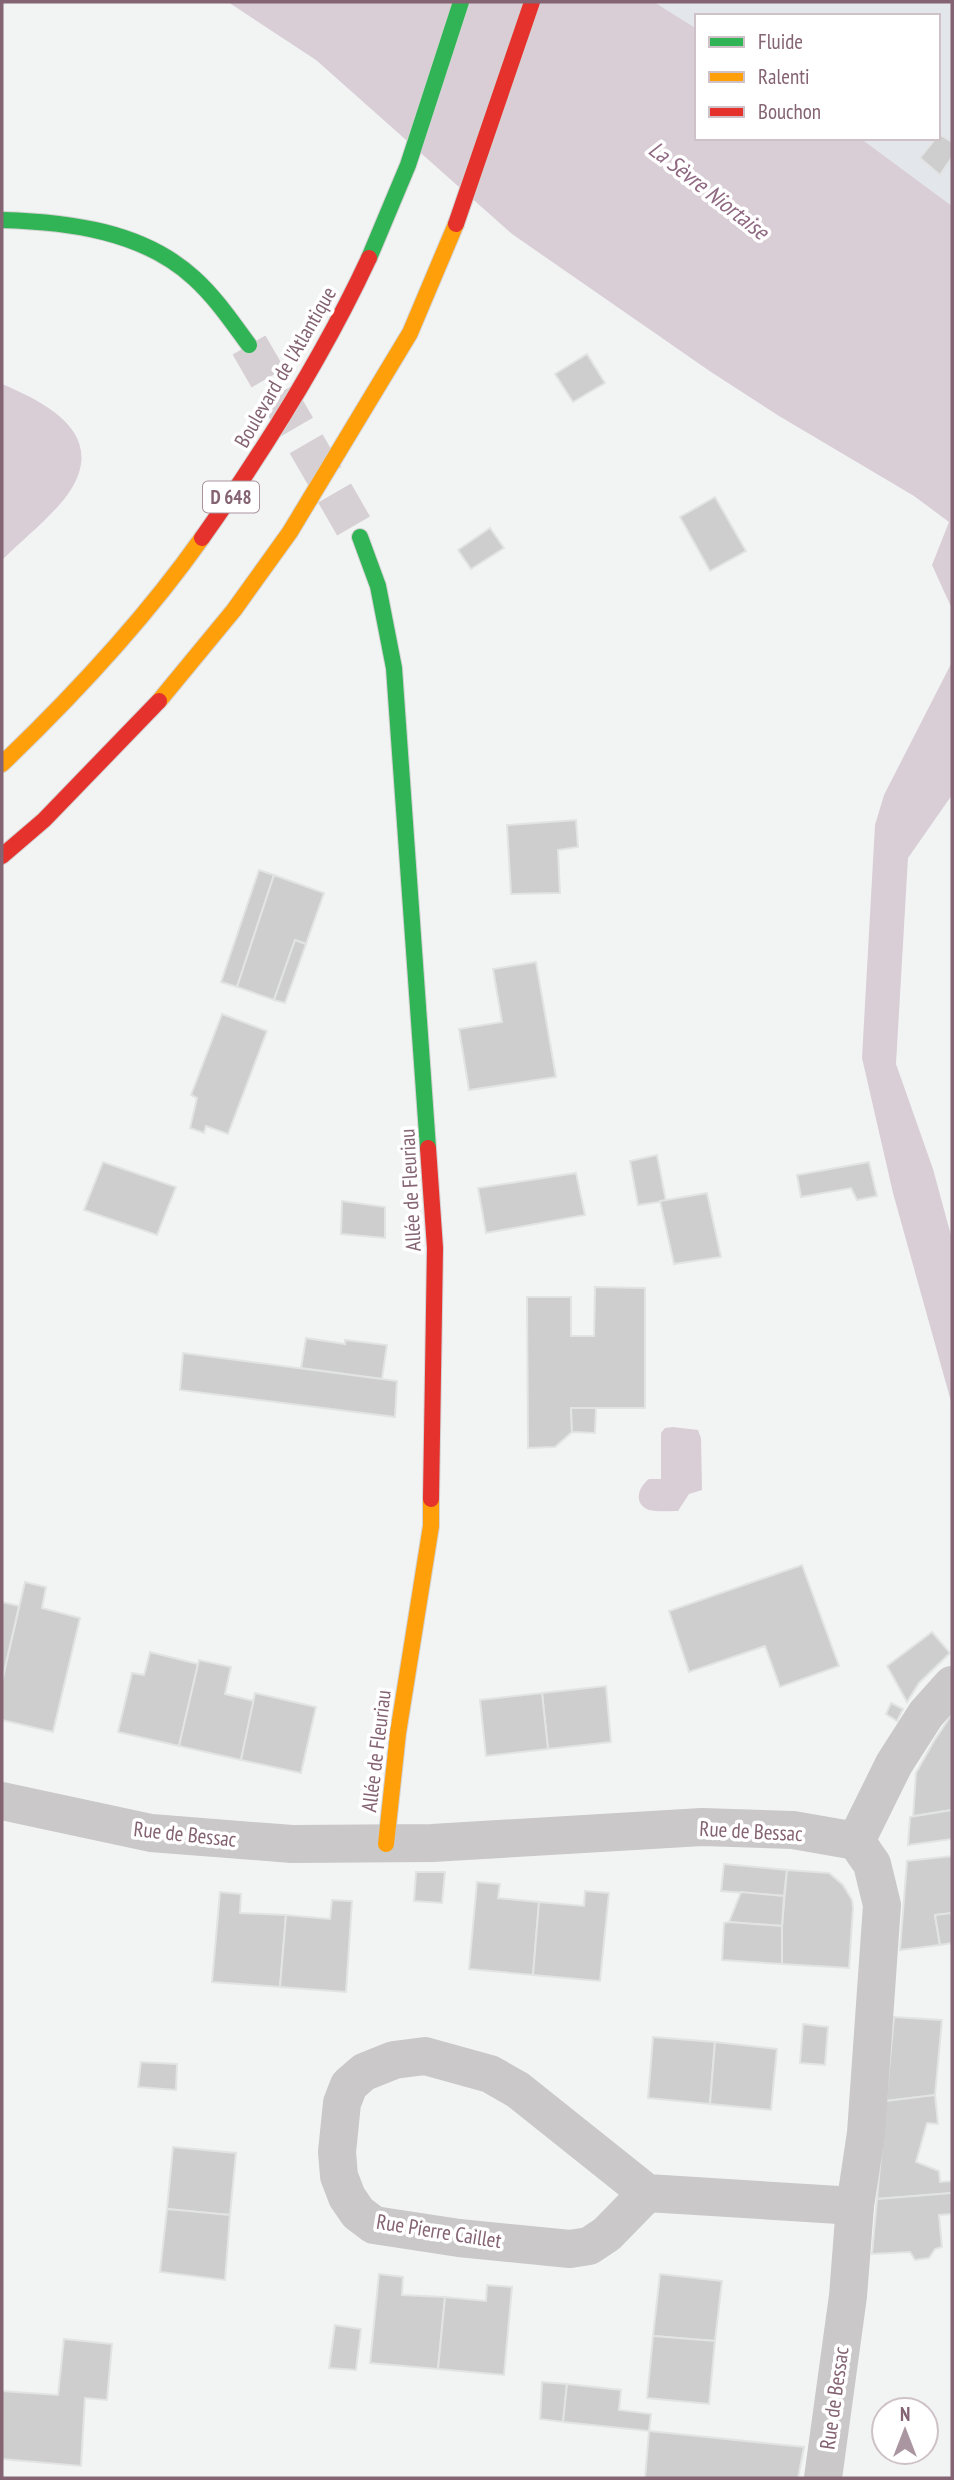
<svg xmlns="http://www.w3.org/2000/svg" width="954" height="2480" viewBox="0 0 954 2480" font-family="'PT Sans Narrow',sans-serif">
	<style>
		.green { fill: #e3e6ea }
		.water { fill: #d9ced6 }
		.building { fill: #cfcecf; stroke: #e2e4e4; stroke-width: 2 }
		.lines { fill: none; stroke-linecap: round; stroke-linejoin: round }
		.secondary-tunnel { stroke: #d6d0d4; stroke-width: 38; stroke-dasharray: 38 19; stroke-linecap: butt }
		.fast-casing { stroke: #d3d1d2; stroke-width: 18 }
		.slow-casing { stroke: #d3d1d2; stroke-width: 18 }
		.jam-casing { stroke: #d3d1d2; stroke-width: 18 }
		.street { stroke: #cac8c9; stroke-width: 38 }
		.fast { stroke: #30b455; stroke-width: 16 }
		.slow { stroke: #ff9f0a; stroke-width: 16 }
		.jam { stroke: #e5322d; stroke-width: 16 }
		.labels { text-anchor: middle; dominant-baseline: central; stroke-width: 7; stroke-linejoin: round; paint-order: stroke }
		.shield { fill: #fff; stroke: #a9929c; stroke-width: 2 }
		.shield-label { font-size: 19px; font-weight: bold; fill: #846372 }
		.street-label { font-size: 21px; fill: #846372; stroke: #fff }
		.water-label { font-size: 23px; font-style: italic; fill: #8f6881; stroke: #fff }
	</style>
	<rect width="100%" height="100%" fill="#f2f4f4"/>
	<!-- green -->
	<polygon class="green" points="654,2 952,2 952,206 860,138 938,138 938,16 697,16 697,29"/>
	<!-- water -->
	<g class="water">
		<polygon points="228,2 654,2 697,29 697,138 860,138 952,206 952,609 932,565 949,522 914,496 779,416 711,372 512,234 316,60"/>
		<path d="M2 384C47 403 107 434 70 491 55 514 22 540 2 560Z"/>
		<polygon points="952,662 952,795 908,858 896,1064 933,1169 952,1239 952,1405 893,1193 862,1058 875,825 884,795"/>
		<path d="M673 1427 698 1430 701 1438 702 1490 689 1494 678 1511C669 1511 657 1512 649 1510 633 1504 638 1487 649 1479H661V1433L665 1428Z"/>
	</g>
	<!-- building -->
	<g class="building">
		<polygon points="939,134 952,142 952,157 940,175 920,158 936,138 938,138"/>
		<polygon points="587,354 605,383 573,402 555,374"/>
		<polygon points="715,497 746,551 710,571 680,517"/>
		<polygon points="490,528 504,548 471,569 458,550"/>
		<polygon points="576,820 578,847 558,850 560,893 511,894 507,825"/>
		<polygon points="259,870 274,875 237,987 221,982"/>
		<polygon points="274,875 324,893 306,944 295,940 274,1000 237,987"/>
		<polygon points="295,940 306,944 285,1003 274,1000"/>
		<polygon points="536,962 556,1077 469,1090 459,1029 502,1022 493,969"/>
		<polygon points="222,1014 267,1031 228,1134 206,1126 204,1133 190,1128 197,1098 191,1095"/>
		<polygon points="657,1155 666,1201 638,1205 630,1161"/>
		<polygon points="103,1162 176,1187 157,1235 84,1210"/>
		<polygon points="869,1162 877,1196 857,1200 851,1188 801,1197 797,1175"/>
		<polygon points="576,1173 585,1215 486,1233 478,1188"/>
		<polygon points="707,1193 721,1257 674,1264 660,1201"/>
		<polygon points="342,1201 385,1207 385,1238 341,1234"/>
		<polygon points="595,1287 645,1288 645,1408 571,1408 572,1432 555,1447 528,1448 527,1297 571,1297 571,1336 594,1336"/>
		<polygon points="306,1338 345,1344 345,1340 387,1345 382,1379 301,1368"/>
		<polygon points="183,1353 397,1381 395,1417 180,1390"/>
		<polygon points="571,1408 596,1408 595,1433 572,1432"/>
		<polygon points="802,1565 839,1666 780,1687 765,1646 689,1672 669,1611"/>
		<polygon points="25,1582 46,1587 42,1608 80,1618 53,1732 2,1720 2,1681"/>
		<polygon points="2,1602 19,1606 2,1681"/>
		<polygon points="932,1632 950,1653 919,1683 907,1702 887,1666"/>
		<polygon points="150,1652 198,1664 179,1746 118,1732 132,1673 144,1675"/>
		<polygon points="199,1660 231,1667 225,1694 254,1701 241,1760 179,1746"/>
		<polygon points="606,1686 611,1742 548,1749 542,1693"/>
		<polygon points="255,1693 316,1707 301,1773 241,1760"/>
		<polygon points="542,1693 548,1749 486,1756 480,1700"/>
		<polygon points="891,1703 903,1709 897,1721 886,1714"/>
		<polygon points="952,1714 952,1810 913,1816 916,1773 934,1741"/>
		<polygon points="952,1810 952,1839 908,1845 910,1817"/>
		<polygon points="952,1856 952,1913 935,1915 940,1945 900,1950 907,1861"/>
		<polygon points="724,1864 787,1870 784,1896 721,1891"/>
		<polygon points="787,1870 829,1873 843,1885 852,1900 853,1908 849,1968 782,1964 782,1926"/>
		<polygon points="416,1872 445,1872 442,1903 414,1901"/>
		<polygon points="477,1882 500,1884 498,1898 539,1902 533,1975 469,1969"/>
		<polygon points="585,1891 609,1893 600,1981 533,1975 539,1902 584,1906"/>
		<polygon points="220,1892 241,1894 240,1913 286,1915 280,1987 212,1982"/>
		<polygon points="741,1892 784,1896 782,1926 729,1922"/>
		<polygon points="332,1900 352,1901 346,1992 280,1987 286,1915 330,1919"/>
		<polygon points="952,1913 952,1943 940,1945 935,1915"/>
		<polygon points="729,1922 782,1926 782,1964 722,1960 724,1923"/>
		<polygon points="894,2017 942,2020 935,2095 886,2101"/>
		<polygon points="803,2024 828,2027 825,2065 800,2063"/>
		<polygon points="653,2037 715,2042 710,2104 648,2098"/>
		<polygon points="715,2042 777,2049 771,2110 710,2104"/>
		<polygon points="141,2062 177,2064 176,2090 138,2087"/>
		<polygon points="935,2095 938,2124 927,2123 916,2162 939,2171 940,2182 952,2181 952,2193 877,2199 886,2101"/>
		<polygon points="173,2147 236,2153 230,2215 167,2209"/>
		<polygon points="952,2193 952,2214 939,2215 942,2247 935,2249 929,2258 915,2260 910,2252 872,2254 877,2199"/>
		<polygon points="167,2209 230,2215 225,2280 160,2272"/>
		<polygon points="379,2274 403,2277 402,2295 445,2297 438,2369 370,2363"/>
		<polygon points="660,2274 722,2281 715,2341 653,2336"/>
		<polygon points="487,2285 512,2287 504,2375 438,2369 445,2297 486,2301"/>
		<polygon points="335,2325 361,2329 356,2370 329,2368"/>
		<polygon points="653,2336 715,2341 709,2404 647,2398"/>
		<polygon points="64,2339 112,2344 107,2400 85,2398 81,2466 2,2459 2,2391 58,2395"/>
		<polygon points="542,2382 567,2384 563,2422 540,2419"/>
		<polygon points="567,2384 621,2390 619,2410 651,2414 649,2431 563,2422"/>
		<polygon points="649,2431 804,2447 798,2478 645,2478"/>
	</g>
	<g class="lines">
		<!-- secondary-tunnel -->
		<polyline class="secondary-tunnel" points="249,345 360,537"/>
		<!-- fast casing -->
		<g class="fast-casing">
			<g id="fast">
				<path d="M2 220C69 222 143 231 194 278 216 298 232 322 249 345"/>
				<polyline points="369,258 408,165 461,2"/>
				<polyline points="360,537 378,586 394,668 428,1148"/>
			</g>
		</g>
		<!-- slow casing -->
		<g class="slow-casing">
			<g id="slow">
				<polyline points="159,701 234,610 290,532 410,333 456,224"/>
				<path d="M2 764C75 694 144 620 202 538"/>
				<polyline points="386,1844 398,1733 431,1526 431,1499"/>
			</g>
		</g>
		<!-- jam casing -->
		<g class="jam-casing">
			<g id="jam">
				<polyline points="456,224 532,2"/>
				<path d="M202 538C265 449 323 357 369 258"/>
				<polyline points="2,856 44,820 159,701"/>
				<polyline points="428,1148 435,1248 431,1499"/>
			</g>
		</g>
		<!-- street -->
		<g class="street">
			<polyline points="2,1801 151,1833 292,1844 432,1843 702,1827 793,1830 856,1841 872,1864 882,1905 866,2133 855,2206 848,2296 823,2478"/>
			<polyline points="856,1841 894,1764 926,1714 952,1685"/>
			<polyline points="647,2193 607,2234 589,2246 570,2249 459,2238 374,2225 358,2213 347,2197 339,2176 337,2152 342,2103 349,2085 364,2072 394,2060 425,2056 490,2074 518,2090 647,2193 855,2206"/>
		</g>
		<!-- fast -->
		<use href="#fast" class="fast"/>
		<!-- slow -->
		<use href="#slow" class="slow"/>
		<!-- jam -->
		<use href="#jam" class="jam"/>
	</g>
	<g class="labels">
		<!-- shield labels -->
		<rect class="shield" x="203" y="481.5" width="56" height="31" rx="5"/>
		<g class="shield-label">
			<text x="231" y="497">D 648</text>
		</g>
		<!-- street labels -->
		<g class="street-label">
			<text transform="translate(285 367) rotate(-60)">Boulevard de l'Atlantique</text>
			<text transform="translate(410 1190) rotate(-93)">Allée de Fleuriau</text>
			<text transform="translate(376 1751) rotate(-83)">Allée de Fleuriau</text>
			<text transform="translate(751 1831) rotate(3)">Rue de Bessac</text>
			<text transform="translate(185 1834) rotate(6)">Rue de Bessac</text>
			<text transform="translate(439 2231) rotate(9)">Rue Pierre Caillet</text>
			<text transform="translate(834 2398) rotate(-82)">Rue de Bessac</text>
		</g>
		<!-- water labels -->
		<g class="water-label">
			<text transform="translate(709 190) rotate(38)">La Sèvre Niortaise</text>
		</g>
	</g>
	<!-- border -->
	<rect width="954" height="2480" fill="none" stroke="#846372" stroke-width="7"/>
	<!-- legend -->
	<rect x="695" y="14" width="245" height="126" fill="#ffffff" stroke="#cec1c7" stroke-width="2"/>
	<rect x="709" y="37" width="35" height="10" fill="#30b455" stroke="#cec1c7" stroke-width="2"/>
	<text x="758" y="49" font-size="21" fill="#846372">Fluide</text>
	<rect x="709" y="72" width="35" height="10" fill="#ff9f0a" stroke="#cec1c7" stroke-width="2"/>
	<text x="758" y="84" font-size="21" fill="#846372">Ralenti</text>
	<rect x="709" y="107" width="35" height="10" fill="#e5322d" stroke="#cec1c7" stroke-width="2"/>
	<text x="758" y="119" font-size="21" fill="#846372">Bouchon</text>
	<!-- north arrow -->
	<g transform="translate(905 2431)"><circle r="33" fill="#ffffff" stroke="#cec1c7" stroke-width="2"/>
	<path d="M0-5L12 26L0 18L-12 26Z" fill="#aa96a0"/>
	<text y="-10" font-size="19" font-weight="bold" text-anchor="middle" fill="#846372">N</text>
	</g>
</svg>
